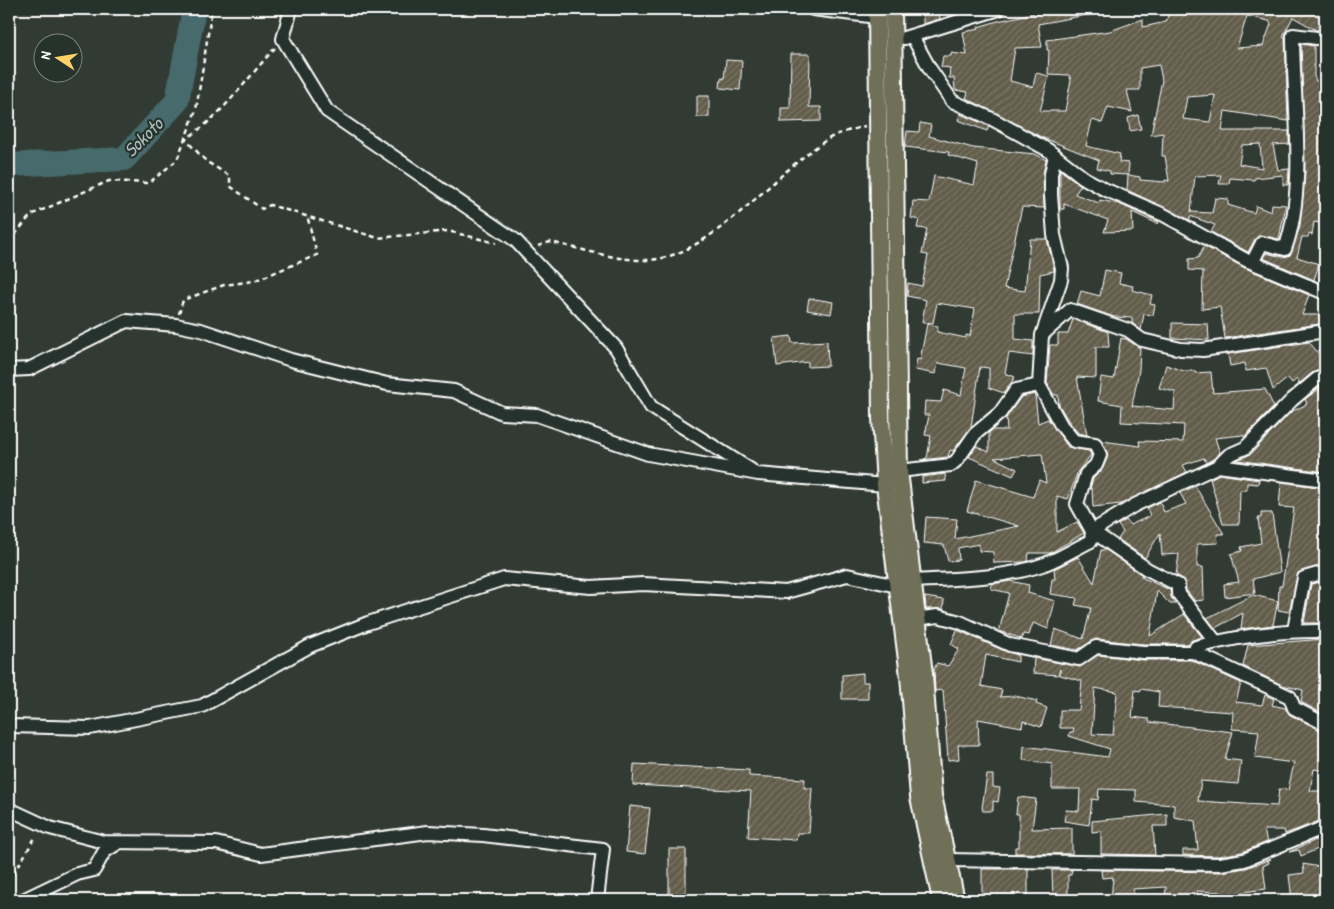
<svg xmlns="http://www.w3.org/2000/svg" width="1334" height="909" viewBox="0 0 1334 909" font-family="'Patrick Hand',sans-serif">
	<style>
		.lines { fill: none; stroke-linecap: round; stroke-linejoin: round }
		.river { stroke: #476b6c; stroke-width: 24 }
		.building { fill: url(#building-hatch); stroke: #fff; fill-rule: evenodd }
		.minor-casing { stroke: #fff; stroke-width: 16 }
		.major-casing { stroke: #fff; stroke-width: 20 }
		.path { stroke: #fff; stroke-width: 2.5; stroke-dasharray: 5 4; stroke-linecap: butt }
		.minor { stroke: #26332d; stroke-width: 12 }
		.major { stroke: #706f59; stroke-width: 16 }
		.labels { text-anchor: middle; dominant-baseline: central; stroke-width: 4.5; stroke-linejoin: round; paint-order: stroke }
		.water-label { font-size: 19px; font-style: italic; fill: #acbcbd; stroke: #26332d }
	</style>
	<defs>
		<pattern id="building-hatch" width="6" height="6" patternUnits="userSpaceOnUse" patternTransform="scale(1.25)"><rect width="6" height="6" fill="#625d4b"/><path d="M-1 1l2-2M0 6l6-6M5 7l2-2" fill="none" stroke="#7a7566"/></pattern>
	</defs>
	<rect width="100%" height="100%" fill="#323b33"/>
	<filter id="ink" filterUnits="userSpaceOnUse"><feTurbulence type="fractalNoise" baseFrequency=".02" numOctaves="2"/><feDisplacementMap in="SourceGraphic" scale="10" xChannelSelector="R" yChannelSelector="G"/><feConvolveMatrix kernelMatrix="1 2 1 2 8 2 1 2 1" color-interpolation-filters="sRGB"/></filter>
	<g filter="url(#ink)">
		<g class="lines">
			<!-- river -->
			<polyline class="river" points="9,165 124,159 177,101 194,9"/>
		</g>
		<!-- building -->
		<g class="building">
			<path d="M1033 9H1092V14L1038 24 1042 47 1015 48 1010 81 1033 87 1036 73 1049 76 1040 111H1065L1071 80 1069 75 1048 74 1049 50H1047V40L1110 31 1143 19V27L1166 22 1170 9H1263L1279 12V9H1325V26L1319 25V30H1316L1293 17 1283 36 1285 37 1288 121 1225 111 1222 131H1289V144L1273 145 1278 170 1289 169 1288 185H1283V175L1255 178 1254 180 1230 178 1229 184H1219L1221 175 1195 176 1191 212 1212 213 1215 198 1228 199V205L1254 213 1256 206 1271 212 1272 204 1286 205 1279 239 1260 235 1255 239 1248 252 1211 232 1215 225 1190 216V220L1127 190 1128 175 1140 177V180L1165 182V180L1169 181 1165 156H1162L1163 133 1151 135 1162 80 1159 65 1140 68V90H1127L1132 112 1108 107 1102 123 1092 120 1086 146 1120 154 1119 162 1129 163 1128 175 1110 174V171L1097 168 1099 160 1041 137 966 98 968 92 955 90 954 78H949L950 68 941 67 943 56H951V53L967 55 963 32 979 29 978 27 998 21 1034 13ZM1247 16 1269 21 1271 24 1263 46 1237 48ZM1215 95 1210 122 1183 119 1187 97ZM1260 144 1262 168 1239 164 1242 145Z"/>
			<polygon points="939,12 940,19 923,24 923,14"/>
			<polygon points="1301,44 1314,46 1314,76 1316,81 1321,81 1323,114 1325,114 1325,224 1314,222 1312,235 1309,234 1308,237 1302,237 1297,257 1319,264 1314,280 1263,258 1266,253 1283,257 1290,255 1300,226 1305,172"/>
			<polygon points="791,54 810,54 809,107 821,107 821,121 781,122 781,108 790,108"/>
			<polygon points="726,60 742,61 740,90 720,88 721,78 724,79"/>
			<rect x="697" y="96" width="12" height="21"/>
			<polygon points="960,114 989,126 987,131 958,120"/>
			<polygon points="1138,115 1141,129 1130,131 1128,118"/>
			<polygon points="920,123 931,125 929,136 973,148 1035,154 1046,160 1043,174 1044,208 1022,207 1004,288 1025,291 1030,239 1047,239 1054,269 1054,271 1040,274 1039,314 1015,314 1015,339 1033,341 1033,356 1009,353 1005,373 1015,377 1004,393 989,388 989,368 980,367 971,427 953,451 950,450 948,457 921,460 927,458 931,436 925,435 929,415 924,415 925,401 941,402 944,390 961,395 966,368 938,363 936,374 915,370 917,359 920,360 927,324 938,326 937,332 966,338 966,335 970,336 975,309 937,303 933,323 922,322 926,300 907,296 908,283 922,286 928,255 922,254 927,229 917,228 919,220 911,218 913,201 929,202 934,176 974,185 978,164 948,155 949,152 905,147 907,131 919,132"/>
			<polygon points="1060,170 1081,185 1075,194 1099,203 1100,200 1119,204 1159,222 1158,224 1132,212 1133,231 1104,232 1108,220 1064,204 1064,209 1060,209"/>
			<polygon points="1204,246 1243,267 1309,295 1302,315 1325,315 1325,323 1225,338 1220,307 1202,309 1203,271 1189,270 1189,259 1198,258"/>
			<polygon points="1105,270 1121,273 1119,283 1133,286 1132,290 1152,295 1150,304 1155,305 1153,315 1144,314 1141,330 1132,323 1132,318 1114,317 1077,304 1081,291 1100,296"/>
			<polygon points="809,298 833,302 831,314 807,310"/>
			<polygon points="1073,319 1108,332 1109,347 1096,347 1096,378 1077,377 1087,435 1078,433 1068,420 1059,405 1058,395 1054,395 1047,383 1050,345 1058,345 1058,334 1068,334"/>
			<polygon points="1172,323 1208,324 1209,340 1172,338"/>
			<polygon points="791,336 792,343 827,341 828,366 808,367 808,362 777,366 774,338"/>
			<polygon points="1121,338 1126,339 1140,348 1139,370 1132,406 1174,410 1175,392 1159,388 1166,365 1184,371 1195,371 1195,373 1211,372 1213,393 1265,389 1274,407 1244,437 1243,435 1215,438 1220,453 1213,459 1206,463 1204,458 1183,465 1187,472 1121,504 1093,507 1092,489 1090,489 1093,479 1103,468 1108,455 1102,441 1140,446 1139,441 1183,442 1184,425 1121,422 1122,405 1098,401 1101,377 1114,379"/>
			<polygon points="1309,342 1325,361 1325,368 1312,373 1299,384 1297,379 1292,383 1288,378 1273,390 1266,368 1246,371 1245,363 1230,366 1228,354"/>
			<polygon points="1325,385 1325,472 1237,460 1251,454 1291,412 1307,404 1305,399"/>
			<polygon points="1035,394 1038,423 1048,419 1068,447 1089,451 1091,455 1078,471 1068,499 1057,496 1057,532 1077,522 1084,533 1050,553 1029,553 1028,561 1025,562 994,563 993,552 979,551 979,544 958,548 959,560 948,561 944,545 924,543 926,517 957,519 955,539 1019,526 967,511 976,480 1033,497 1039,480 1046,483 1042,454 994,458 1017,469 1013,476 969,457 976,446 989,452 989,433 992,430 1007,430 1006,418 1021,397"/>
			<polygon points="945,474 946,481 922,483 922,477"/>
			<polygon points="1219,474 1259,480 1258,484 1247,483 1247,490 1240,490 1239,524 1223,524 1210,479"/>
			<polygon points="1281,482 1325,488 1325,564 1298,573 1289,612 1278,610 1279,586 1282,586 1294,508 1279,507"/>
			<polygon points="1195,486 1224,534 1217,534 1218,543 1197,544 1197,567 1203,567 1204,600 1195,601 1186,590 1185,580 1176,575 1179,554 1162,555 1160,533 1145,558 1118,539 1123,532 1118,525 1126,520 1130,525 1150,516 1147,508 1160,502 1164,512 1186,504 1180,493"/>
			<polygon points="1261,513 1272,513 1280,572 1253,579 1255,593 1225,597 1224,584 1239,582 1231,554 1242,551 1241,547 1261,543 1258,518 1261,518"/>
			<polygon points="1101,550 1106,550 1142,575 1141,577 1170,590 1171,597 1176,604 1170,604 1157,591 1150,636 1184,614 1202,637 1192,640 1188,644 1143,644 1096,639 1077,650 1051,645 1055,629 1083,639 1091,608 1075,605 1077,598 1050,594 1052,579 1055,579 1054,569 1078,557 1094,583"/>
			<polygon points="1010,581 1029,585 1028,593 1055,601 1048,629 1033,623 1029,635 1023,634 1022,639 999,631 1009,593 991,589 992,584"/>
			<polygon points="1324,581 1325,623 1304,623 1311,584"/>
			<polygon points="1253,595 1278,601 1273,625 1241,629 1243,613 1215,628 1207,618"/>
			<polygon points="925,597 944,600 943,609 926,609"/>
			<polygon points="957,630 1007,652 1018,655 1018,662 986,655 981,686 1002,690 1000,697 1015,696 1037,701 1036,704 1047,708 1041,727 1023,721 1022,727 978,719 979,745 958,745 959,759 948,760 943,690 935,691 934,669 937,663 948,666 959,649 951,644"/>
			<polygon points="1325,639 1325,672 1322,672 1320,691 1325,693 1325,715 1301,702 1303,690 1282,685 1243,666 1248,645"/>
			<path d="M1098 655 1143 660H1191L1241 683 1236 702 1262 705 1265 695 1274 699 1272 705 1285 708 1290 715 1325 732V771L1314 769 1310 791H1325V819L1285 834 1284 830H1264L1267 842 1242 852 1219 856 1183 855V850H1198L1195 821 1174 817V805L1136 802V790L1099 789 1098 800 1092 799 1089 825 1064 821 1066 810 1079 811 1080 789H1052V764L1023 760 1024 746 1108 757 1110 749 1069 736 1070 732H1073L1074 728H1060V710H1079L1082 681 1060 675V669L1058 675 1033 673 1034 658 1080 667ZM1095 688 1117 692 1113 735 1092 734ZM1141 689 1159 692 1158 707 1233 712 1232 729 1259 731 1255 758 1294 763 1288 790 1279 789 1277 806 1198 801 1201 781 1238 784 1241 761 1225 759 1233 732 1149 722V719L1132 717 1135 690 1140 691Z"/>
			<polygon points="863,673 863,682 868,682 868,699 842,699 842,675"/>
			<polygon points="634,764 749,770 749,776 805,779 804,788 812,788 809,833 797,833 796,840 748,837 751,791 633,785"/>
			<polygon points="987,775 993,775 993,787 1000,788 998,802 993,801 993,811 983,811 982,808"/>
			<polygon points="1018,797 1036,799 1032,829 1072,828 1072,854 1015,853 1015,847 1019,847 1019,814 1016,814"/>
			<polygon points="630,806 650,808 645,854 626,852"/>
			<polygon points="1167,814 1167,826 1153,826 1155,855 1101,854 1101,831 1092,832 1092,821"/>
			<polygon points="1325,836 1325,846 1301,856 1299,850 1289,852"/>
			<rect x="669" y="849" width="17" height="50"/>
			<polygon points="1271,859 1268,860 1269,863 1263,866 1266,889 1243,892 1242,900 1220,900 1221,892 1197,891 1197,898 1165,900 1166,887 1133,889 1134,897 1111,900 1113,877 1102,878 1101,870 1221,872 1246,868"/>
			<polygon points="1303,864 1325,868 1323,900 1292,900 1289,875 1304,873"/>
			<rect x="982" y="869" width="46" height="31"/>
			<polygon points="1052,870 1072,870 1071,875 1068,875 1068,900 1053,900"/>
		</g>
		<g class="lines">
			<!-- minor casing -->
			<g class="minor-casing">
				<g id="minor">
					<polyline points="291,9 283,39 327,111 515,240 616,348 651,407 751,470"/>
					<polyline points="813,9 877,17"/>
					<polyline points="912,36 930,69 952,101 992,119 1048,150 1084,178 1104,189 1164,215 1246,260 1325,293"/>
					<polyline points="904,38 999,9"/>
					<polyline points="1055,155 1051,174 1051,195 1054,235 1062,268 1061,280 1042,335 1039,385 1061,425 1074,441 1095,444 1100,455 1096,465 1086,474 1077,504 1092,531 1147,569 1178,585 1178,593 1216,642"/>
					<path d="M1253 261 1262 243 1285 249C1307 189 1293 100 1293 35L1325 39"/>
					<polyline points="1043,334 1070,310 1128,330 1142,340 1181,349 1203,350 1325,331"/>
					<polyline points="9,370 29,369 126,321 176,325 201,330 291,360 387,384 454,391 502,413 537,415 648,454 758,474 885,485"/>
					<polyline points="1218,466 1325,480"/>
					<polyline points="899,471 951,465 957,460 975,434 1000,413 1016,390 1039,385"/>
					<polyline points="1092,531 1135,505 1218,466 1229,455 1245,448 1292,400 1317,379 1325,376"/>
					<path d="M911 581C956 579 1002 579 1045 564 1061 558 1076 548 1091 541L1092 531"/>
					<polyline points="916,619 938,616 960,622 1010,645 1079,659 1096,647 1143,652 1193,652 1290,697 1294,708 1325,724"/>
					<polyline points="1294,630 1304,578 1325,572"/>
					<path d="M1193 652 1196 647C1239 636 1281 630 1325 631"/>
					<polyline points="9,726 90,728 202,706 310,646 368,623 504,579 591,587 643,584 786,592 847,575 897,586"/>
					<polyline points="9,809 50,828 104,842 216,843 261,854 428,832 483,835 603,849 597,900"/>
					<polyline points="946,860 1220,864 1244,860 1325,827"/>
					<polyline points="23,900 77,874 94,870 104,852 118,843"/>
				</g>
			</g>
			<!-- major casing -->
			<g class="major-casing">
				<g id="major">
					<polyline points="877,9 881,418 885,485 909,676 919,797 941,900"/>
					<polyline points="893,9 899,471 924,674 933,796 956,900"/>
				</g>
			</g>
			<!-- path -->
			<g class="path">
				<path d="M275 48C246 79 222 117 185 139L207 162 230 176V186L262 209 270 205 378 238 448 231 496 243"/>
				<polyline points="9,242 31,215 109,181 149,183 177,160 196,110 212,9"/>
				<path d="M538 246 550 242C579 248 617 261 647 260 710 258 773 174 825 141 836 133 852 130 865 126"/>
				<polyline points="179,314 183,300 224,285 254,281 317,255 307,215"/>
				<polyline points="9,882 36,836"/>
			</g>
			<!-- minor -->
			<use href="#minor" class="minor"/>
			<!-- major -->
			<use href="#major" class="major"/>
		</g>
	</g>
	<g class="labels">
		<!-- water labels -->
		<g class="water-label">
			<text transform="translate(143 137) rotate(-45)">Sokoto</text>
		</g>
	</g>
	<!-- margin -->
	<rect width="1334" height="909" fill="none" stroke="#26332d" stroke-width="30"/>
	<rect x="15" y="15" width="1304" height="879" fill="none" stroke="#fff" stroke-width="2" filter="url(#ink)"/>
	<!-- north arrow -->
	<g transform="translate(58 58) rotate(282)"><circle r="24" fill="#26332d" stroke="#7d8581"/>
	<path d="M0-4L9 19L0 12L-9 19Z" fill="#ffd166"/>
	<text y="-8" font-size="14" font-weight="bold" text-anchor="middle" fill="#ffffff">N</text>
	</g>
</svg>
